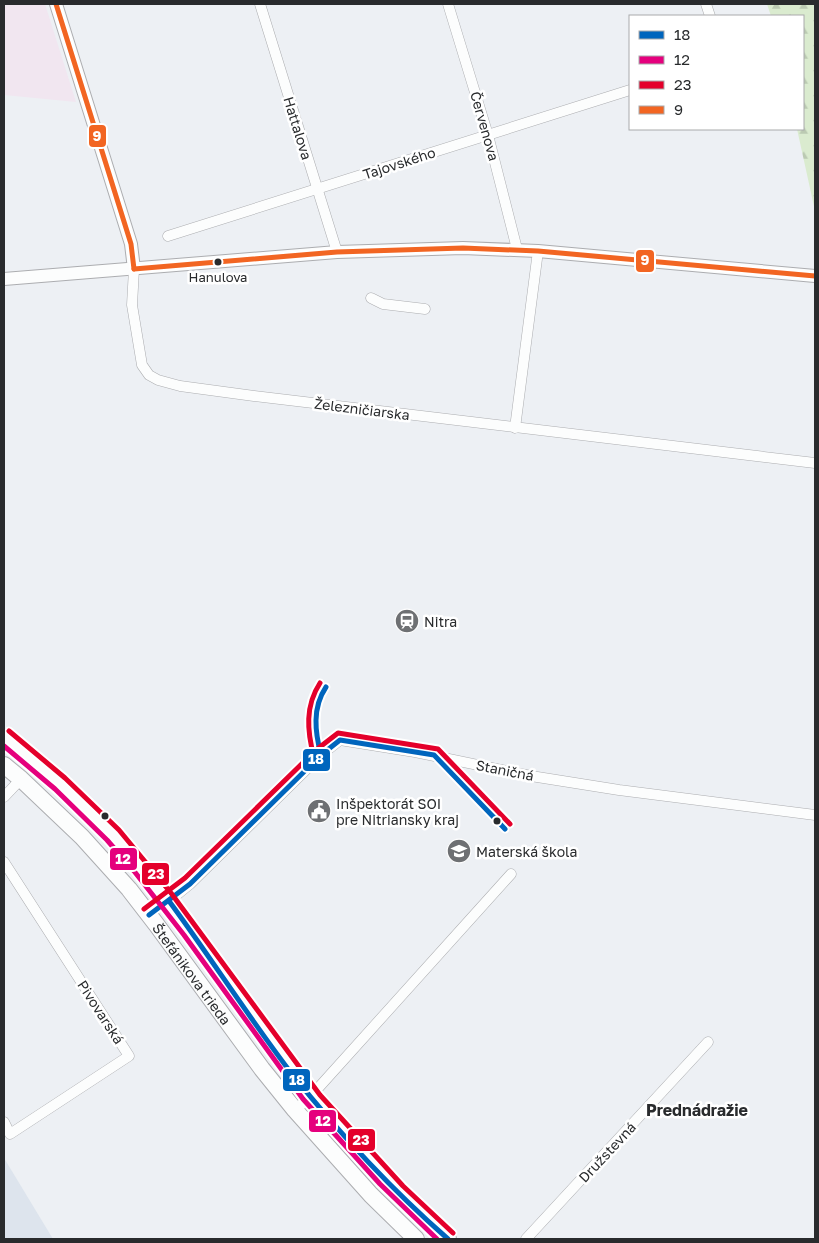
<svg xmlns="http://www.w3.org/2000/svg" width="819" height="1243" viewBox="0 0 819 1243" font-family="'Golos Text',sans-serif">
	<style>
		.built { fill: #dde4ed }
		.education { fill: #f1e6f0 }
		.forest { fill: url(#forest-firs) }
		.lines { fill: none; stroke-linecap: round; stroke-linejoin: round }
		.minor-casing { stroke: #acadb0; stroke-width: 11 }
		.tertiary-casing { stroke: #acadb0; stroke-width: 14 }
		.primary-casing { stroke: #acadb0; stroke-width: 18 }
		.minor { stroke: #fcfdfd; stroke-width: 10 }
		.tertiary { stroke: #fcfdfd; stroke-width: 12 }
		.primary { stroke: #fcfdfd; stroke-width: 16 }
		.bus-1-casing { stroke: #fff; stroke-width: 9 }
		.bus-2-casing { stroke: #fff; stroke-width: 9 }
		.bus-3-casing { stroke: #fff; stroke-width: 9 }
		.bus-4-casing { stroke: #fff; stroke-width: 9 }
		.bus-1 { stroke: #0065bd; stroke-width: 5 }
		.bus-2 { stroke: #e5007d; stroke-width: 5 }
		.bus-3 { stroke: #e4002b; stroke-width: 5 }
		.bus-4 { stroke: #f26522; stroke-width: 5 }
		.bus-dot { fill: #292b2d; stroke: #fff; stroke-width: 2 }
		.labels { text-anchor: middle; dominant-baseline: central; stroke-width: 5; stroke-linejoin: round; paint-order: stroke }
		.bus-label { font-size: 13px; fill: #292b2d; stroke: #fff }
		.street-label { font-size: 14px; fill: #292b2d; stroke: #fff }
		.poi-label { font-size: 14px; fill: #292b2d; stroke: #fff; text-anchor: start }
		.quarter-label { font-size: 16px; font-weight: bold; fill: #292b2d; stroke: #fff }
		.line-badge { stroke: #fff; stroke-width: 2 }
		.badge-label { font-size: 14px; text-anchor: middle; font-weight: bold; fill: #fff }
	</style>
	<defs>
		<pattern id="forest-firs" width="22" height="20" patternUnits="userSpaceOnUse" patternTransform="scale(1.25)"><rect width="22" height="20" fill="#daebcf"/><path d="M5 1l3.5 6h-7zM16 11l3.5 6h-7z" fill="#bbcab2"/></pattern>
	</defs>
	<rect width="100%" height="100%" fill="#edf0f4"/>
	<!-- built -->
	<polygon class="built" points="4,1158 53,1239 4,1239"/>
	<!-- education -->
	<polygon class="education" points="4,4 45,4 76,102 4,95"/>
	<!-- forest -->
	<polygon class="forest" points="767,4 815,4 815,211 797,129 803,129 803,16 771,16"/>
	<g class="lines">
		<!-- minor casing -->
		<g class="minor-casing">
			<g id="minor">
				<polyline points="260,4 337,252"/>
				<polyline points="448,4 488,135 517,249"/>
				<polyline points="706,4 710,16"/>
				<polyline points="168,236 630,90"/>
				<polyline points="134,269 132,305 142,365 149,375 158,380 180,386 254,396 815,463"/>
				<polyline points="371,298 383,304 425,309"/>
				<polyline points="515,428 538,251"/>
				<polyline points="4,797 21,779"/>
				<polyline points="4,862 129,1056 10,1134 4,1122"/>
				<polyline points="169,901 190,884 321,755 340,740 415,752 531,776 619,790 815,815"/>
				<polyline points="295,1110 311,1096 511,874"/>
				<polyline points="526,1239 708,1042"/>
			</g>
		</g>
		<!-- tertiary casing -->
		<g class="tertiary-casing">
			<g id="tertiary">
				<polyline points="56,4 131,244 134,269"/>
				<polyline points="4,279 337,252 463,248 538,251 815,276"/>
			</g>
		</g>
		<!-- primary casing -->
		<g class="primary-casing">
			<g id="primary">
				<path d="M4 737C42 767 80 799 113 835 186 916 243 1009 309 1094 322 1110 336 1125 350 1140 381 1175 412 1209 448 1239"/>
				<path id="s1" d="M4 765 21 779 82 837 129 889 156 924 262 1069 295 1110 371 1195 416 1239"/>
			</g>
		</g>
		<!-- minor -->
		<use href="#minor" class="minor"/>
		<!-- tertiary -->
		<use href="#tertiary" class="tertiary"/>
		<!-- primary -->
		<use href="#primary" class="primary"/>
		<!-- bus-1 casing -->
		<g class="bus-1-casing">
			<g id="bus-1">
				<path d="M321 755C315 732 312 708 326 687"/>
				<path d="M169 901C211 958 249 1018 292 1074 339 1133 391 1189 448 1239"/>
				<polyline points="149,915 190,884 321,755 340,740 434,755 505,829"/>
			</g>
		</g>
		<!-- bus-2 casing -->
		<g class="bus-2-casing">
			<polyline id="bus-2" points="4,746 55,789 107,840 134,871 184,935 303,1099 380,1184 437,1239"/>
		</g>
		<!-- bus-3 casing -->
		<g class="bus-3-casing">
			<g id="bus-3">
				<polyline points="9,731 65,778 119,830 171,893 320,1095 403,1186 453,1233"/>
				<path d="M314 757C307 731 305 706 320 683"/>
				<polyline points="144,909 185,878 316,750 338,733 438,749 510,824"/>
			</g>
		</g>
		<!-- bus-4 casing -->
		<g class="bus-4-casing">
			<g id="bus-4">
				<polyline points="56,4 131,244 134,269"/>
				<polyline points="134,269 337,252 463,248 538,251 815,276"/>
			</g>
		</g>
		<!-- bus-1 -->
		<use href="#bus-1" class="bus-1"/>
		<!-- bus-2 -->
		<use href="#bus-2" class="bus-2"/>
		<!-- bus-3 -->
		<use href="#bus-3" class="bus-3"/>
		<!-- bus-4 -->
		<use href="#bus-4" class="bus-4"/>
	</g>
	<!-- icons -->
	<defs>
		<g id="station-disc" transform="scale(1.25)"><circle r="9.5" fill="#6e7073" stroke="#fff"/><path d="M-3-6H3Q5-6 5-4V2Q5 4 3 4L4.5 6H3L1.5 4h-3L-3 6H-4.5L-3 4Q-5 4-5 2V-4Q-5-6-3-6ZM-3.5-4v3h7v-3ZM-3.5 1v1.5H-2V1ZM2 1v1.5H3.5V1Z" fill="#fff"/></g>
		<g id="civic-disc" transform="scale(1.25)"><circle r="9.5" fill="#6e7073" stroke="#fff"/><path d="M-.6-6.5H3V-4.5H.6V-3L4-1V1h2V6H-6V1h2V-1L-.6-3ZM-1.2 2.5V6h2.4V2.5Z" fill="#fff"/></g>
		<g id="school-disc" transform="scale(1.25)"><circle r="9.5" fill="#6e7073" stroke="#fff"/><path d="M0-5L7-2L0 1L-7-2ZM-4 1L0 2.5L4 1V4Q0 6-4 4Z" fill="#fff"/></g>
	</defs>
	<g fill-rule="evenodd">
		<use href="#station-disc" x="407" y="621"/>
		<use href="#civic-disc" x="319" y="811"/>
		<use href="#school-disc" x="459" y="851"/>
	</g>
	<!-- markers -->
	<g class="bus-dot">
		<circle cx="218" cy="262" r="4.5"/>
		<circle cx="105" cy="816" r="4.5"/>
		<circle cx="497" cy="821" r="4.5"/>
	</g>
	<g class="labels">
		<!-- bus labels -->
		<g class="bus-label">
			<text x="218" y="277">Hanulova</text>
		</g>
		<!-- street labels -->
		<g class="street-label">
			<text transform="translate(485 126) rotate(74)">Červenova</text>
			<text transform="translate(298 128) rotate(73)">Hattalova</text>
			<text transform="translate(399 163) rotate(-18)">Tajovského</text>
			<text transform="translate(362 409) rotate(7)">Železničiarska</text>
			<text transform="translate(505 770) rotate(11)">Staničná</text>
			<text stroke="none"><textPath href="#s1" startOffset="282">Štefánikova trieda</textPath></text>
			<text transform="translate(101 1012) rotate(57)">Pivovarská</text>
			<text transform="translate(607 1152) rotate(-47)">Družstevná</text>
		</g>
		<!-- poi labels -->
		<g class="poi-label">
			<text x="424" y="621">Nitra</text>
			<text x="336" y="803">Inšpektorát SOI<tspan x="336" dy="16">pre Nitriansky kraj</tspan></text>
			<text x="476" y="851">Materská škola</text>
		</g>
		<!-- quarter labels -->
		<g class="quarter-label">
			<text x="697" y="1110">Prednádražie</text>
		</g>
	</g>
	<g class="line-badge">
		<rect x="88" y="124" width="19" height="24" rx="5" fill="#f26522"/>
		<rect x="635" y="249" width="20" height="24" rx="5" fill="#f26522"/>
		<rect x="302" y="748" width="29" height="24" rx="5" fill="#0065bd"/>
		<rect x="109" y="847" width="29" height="24" rx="5" fill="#e5007d"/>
		<rect x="141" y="862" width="29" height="24" rx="5" fill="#e4002b"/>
		<rect x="282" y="1068" width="29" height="24" rx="5" fill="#0065bd"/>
		<rect x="308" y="1109" width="29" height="24" rx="5" fill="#e5007d"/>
		<rect x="347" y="1128" width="29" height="24" rx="5" fill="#e4002b"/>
	</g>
	<g class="badge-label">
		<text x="97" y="141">9</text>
		<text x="645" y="265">9</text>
		<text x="316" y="764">18</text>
		<text x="123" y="864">12</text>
		<text x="156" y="879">23</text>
		<text x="297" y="1085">18</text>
		<text x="323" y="1126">12</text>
		<text x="361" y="1145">23</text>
	</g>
	<!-- border -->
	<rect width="819" height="1243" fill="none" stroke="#292b2d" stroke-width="10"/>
	<!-- legend -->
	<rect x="629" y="15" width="175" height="115" fill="#ffffff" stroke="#a9aaab"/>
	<rect x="639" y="31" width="25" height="8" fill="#0065bd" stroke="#a9aaab"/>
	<text x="674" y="40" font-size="15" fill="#292b2d">18</text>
	<rect x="639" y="56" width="25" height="8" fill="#e5007d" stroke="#a9aaab"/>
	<text x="674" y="65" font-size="15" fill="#292b2d">12</text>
	<rect x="639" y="81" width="25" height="8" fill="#e4002b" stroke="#a9aaab"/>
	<text x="674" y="90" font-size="15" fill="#292b2d">23</text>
	<rect x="639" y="106" width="25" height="8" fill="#f26522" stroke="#a9aaab"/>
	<text x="674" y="115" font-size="15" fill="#292b2d">9</text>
</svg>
